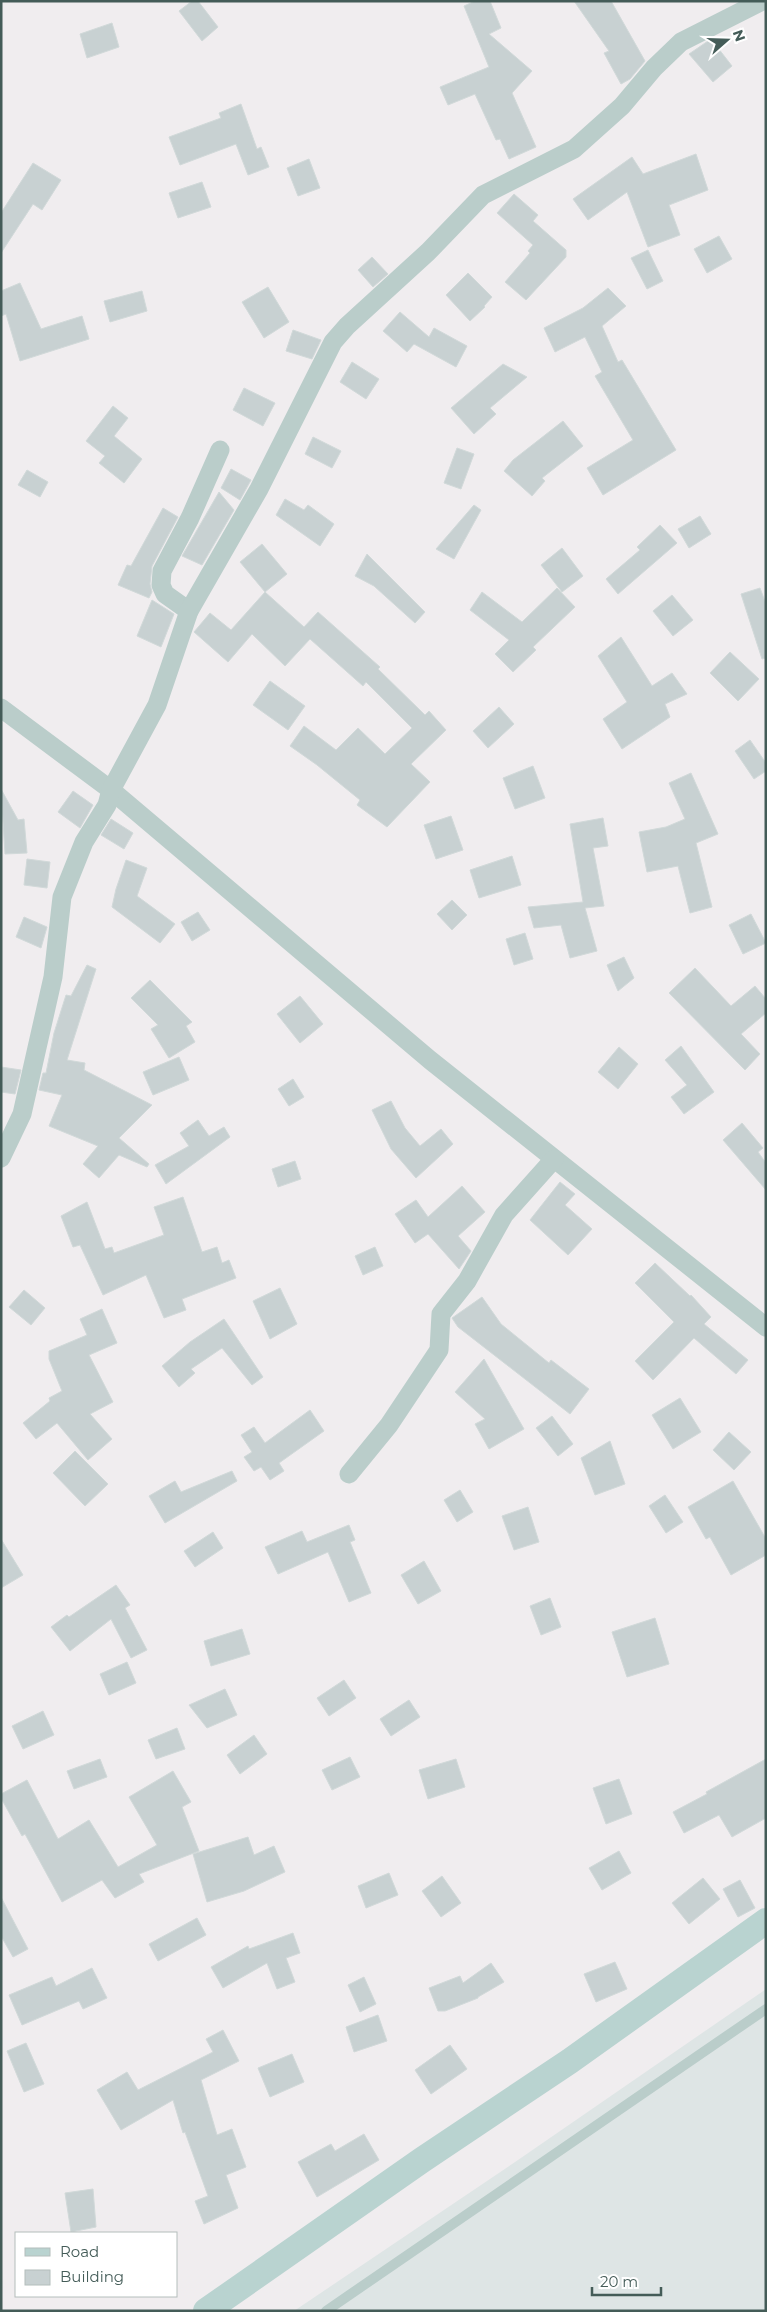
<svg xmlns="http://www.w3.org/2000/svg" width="767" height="2312" viewBox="0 0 767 2312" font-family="Montserrat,sans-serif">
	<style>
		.airport { fill: #dee5e5 }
		.building { fill: #c8d1d2; stroke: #d1d9d9 }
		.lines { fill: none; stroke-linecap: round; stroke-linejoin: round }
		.lane { stroke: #bacdca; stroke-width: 10 }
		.street { stroke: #bacdca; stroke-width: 19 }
		.secondary { stroke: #b9d3d0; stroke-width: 26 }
	</style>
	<rect width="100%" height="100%" fill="#f0edef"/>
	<!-- airport -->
	<polygon class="airport" points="766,1989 766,2311 294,2311 518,2160"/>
	<!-- building -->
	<g class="building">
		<polygon points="192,1 198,1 218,27 202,41 179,11"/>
		<polygon points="475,1 490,1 501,28 489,34 532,71 512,93 536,147 509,159 500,139 496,140 475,94 448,105 440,87 489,67 464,6"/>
		<polygon points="574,1 611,1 645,61 630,79 621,84 604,53 609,51"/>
		<polygon points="112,23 119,47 87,58 80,34"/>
		<polygon points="711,39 732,66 713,82 689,54"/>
		<polygon points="241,104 257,149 261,147 269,167 248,175 236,144 180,165 169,137 221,118 219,113"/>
		<polygon points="696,154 708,190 669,205 680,235 648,247 627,192 588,220 573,199 632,157 643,174"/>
		<polygon points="309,159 320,188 298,196 287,168"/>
		<polygon points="33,163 61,180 42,210 33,204 1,253 1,213"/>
		<polygon points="202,182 211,207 178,218 169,193"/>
		<polygon points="514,194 538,215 533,221 566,250 566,257 526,300 505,282 530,253 528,251 533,245 497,213"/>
		<polygon points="719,236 732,259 707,273 694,249"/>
		<polygon points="648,250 663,281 647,289 631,258"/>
		<polygon points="372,257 388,274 373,287 358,270"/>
		<polygon points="468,273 492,297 484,306 485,307 470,321 446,295"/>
		<polygon points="20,283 41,329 82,316 89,339 20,361 6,314 1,316 1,291"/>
		<polygon points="268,287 289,322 264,338 242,302"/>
		<polygon points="608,288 626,306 602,326 618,362 622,360 676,450 603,495 587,468 633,440 595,376 602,372 585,337 555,352 544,328 583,308"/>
		<polygon points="142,291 147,311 110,322 104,301"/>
		<polygon points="400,312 429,337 434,328 467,346 456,367 414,344 407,352 383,331"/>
		<polygon points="293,330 321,340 312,359 286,351"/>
		<polygon points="352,362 379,379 366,399 340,382"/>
		<polygon points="503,364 527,377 490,408 496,414 474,434 451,408"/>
		<polygon points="244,388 275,403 263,426 233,410"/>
		<polygon points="113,406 128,418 114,436 142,459 124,483 99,463 105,456 86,441"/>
		<polygon points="563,421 583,446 542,478 545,481 532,496 504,471 513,460"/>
		<polygon points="313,437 341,451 332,468 305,454"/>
		<polygon points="457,448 474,454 461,489 444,483"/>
		<polygon points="231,469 251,480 240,500 221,488"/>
		<polygon points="27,470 48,482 40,497 18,485"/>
		<polygon points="219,492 234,510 202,565 182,556"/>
		<polygon points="285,499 304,510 308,505 334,524 320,546 276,515"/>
		<polygon points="474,505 481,510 454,559 436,549"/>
		<polygon points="163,508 178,517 152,566 150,584 152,592 149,598 118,585 127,565 131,566"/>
		<polygon points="700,516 711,534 689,548 678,529"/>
		<polygon points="660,525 677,543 618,594 606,579 640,550 637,547"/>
		<polygon points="262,544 287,574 265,592 240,562"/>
		<polygon points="562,548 583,576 562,592 541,565"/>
		<polygon points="367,554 425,612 415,623 374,586 355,576"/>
		<polygon points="557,588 575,607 533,647 536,650 513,672 495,654 509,640 470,610 482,592 522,622"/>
		<polygon points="760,588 766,604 766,658 762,659 741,594"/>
		<polygon points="265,592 304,627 318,612 380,667 378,669 425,715 429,711 446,730 411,764 430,782 387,827 357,805 360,800 317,765 290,746 304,726 336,750 358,728 385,754 412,728 366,682 363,686 310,639 285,666 252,634 228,662 194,632 210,613 231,630"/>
		<polygon points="672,595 693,620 673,636 653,611"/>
		<polygon points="152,600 174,614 161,647 137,636"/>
		<polygon points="621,637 652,686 672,673 687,694 665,704 670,717 622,749 603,719 627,702 598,656"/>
		<polygon points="730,652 759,679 738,701 710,673"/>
		<polygon points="270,681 305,706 288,730 253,705"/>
		<polygon points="499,707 514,724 488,748 473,731"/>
		<polygon points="750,740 766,763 766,771 754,779 735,751"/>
		<polygon points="533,766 545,798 515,809 503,778"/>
		<polygon points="691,773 718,834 696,843 712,907 690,913 678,866 647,872 639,832 666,827 685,819 669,783"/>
		<polygon points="1,789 18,820 24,819 27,853 5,854"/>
		<polygon points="73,791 93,805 80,828 58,812"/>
		<polygon points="451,816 463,850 436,859 424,825"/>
		<polygon points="603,818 608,846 593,848 604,906 585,908 597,951 570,958 561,925 534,928 528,907 583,902 570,824"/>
		<polygon points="111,819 133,833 124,849 101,835"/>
		<polygon points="512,856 521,885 479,898 470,870"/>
		<polygon points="27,859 50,862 47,888 24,885"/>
		<polygon points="126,860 147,868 137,896 175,924 160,943 112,907 116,889"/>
		<polygon points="452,900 467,915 452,930 437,914"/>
		<polygon points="198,912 210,930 192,941 181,922"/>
		<polygon points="751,914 766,943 743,954 729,925"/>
		<polygon points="24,917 47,927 41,948 16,937"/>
		<polygon points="525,933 533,959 514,965 506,939"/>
		<polygon points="624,957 634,978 618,991 607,965"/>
		<polygon points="87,965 96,969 67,1060 85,1063 84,1070 152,1105 119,1138 149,1164 147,1167 119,1155 99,1178 83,1164 98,1146 49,1126 62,1095 39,1090 43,1073 46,1073 54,1033 66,995 71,996"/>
		<polygon points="695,968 731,1006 755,986 766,999 766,1013 741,1034 760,1054 745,1070 669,993"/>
		<polygon points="150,980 192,1022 186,1026 195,1042 169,1058 151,1029 158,1025 131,998"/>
		<polygon points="300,996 323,1024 300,1043 277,1014"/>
		<polygon points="681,1046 714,1092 684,1114 671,1097 687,1085 665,1060"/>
		<polygon points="619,1047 638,1064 618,1089 598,1072"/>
		<polygon points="179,1057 189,1080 153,1095 143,1072"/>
		<polygon points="1,1067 21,1070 15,1094 1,1092"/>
		<polygon points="293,1079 304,1097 289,1106 278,1089"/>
		<polygon points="391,1101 405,1128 420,1146 441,1129 453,1144 416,1178 391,1149 372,1110"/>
		<polygon points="198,1120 209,1136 224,1127 230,1137 166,1184 155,1165 189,1146 180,1133"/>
		<polygon points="742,1123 763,1148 758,1152 766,1163 766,1190 723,1140"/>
		<polygon points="295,1161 301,1179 278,1187 272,1169"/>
		<polygon points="560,1182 575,1194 565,1205 592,1229 568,1255 530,1220"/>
		<polygon points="462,1186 485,1212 458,1236 471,1251 459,1269 428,1234 415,1243 395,1214 416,1200 428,1217"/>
		<polygon points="183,1197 202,1252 217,1247 222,1263 229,1260 236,1278 182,1299 186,1310 164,1318 146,1275 103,1295 80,1245 73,1247 61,1216 87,1202 105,1249 112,1247 114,1253 164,1235 154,1207"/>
		<polygon points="375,1247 383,1266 363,1275 355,1256"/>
		<polygon points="655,1263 690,1296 691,1295 711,1317 704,1324 748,1360 736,1374 694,1338 653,1380 635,1361 674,1322 635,1283"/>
		<polygon points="280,1288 297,1324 270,1339 253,1301"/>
		<polygon points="24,1290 45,1308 31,1325 9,1307"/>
		<polygon points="482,1297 501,1324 549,1363 551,1360 589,1389 570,1414 458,1327 452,1318"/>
		<polygon points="102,1309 117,1343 89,1355 113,1402 90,1414 112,1439 88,1460 57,1423 36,1439 23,1423 50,1401 49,1398 62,1391 49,1359 49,1351 87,1335 80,1319"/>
		<polygon points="224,1319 263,1377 252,1385 222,1348 191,1369 195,1373 179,1387 162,1366 190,1342"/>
		<polygon points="484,1359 524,1429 489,1449 475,1424 485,1419 455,1392"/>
		<polygon points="680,1398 701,1432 673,1449 652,1415"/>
		<polygon points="310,1410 324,1431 279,1463 284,1471 270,1480 261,1467 254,1471 244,1457 252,1452 241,1435 254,1427 265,1443"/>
		<polygon points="552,1416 573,1444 558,1456 536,1428"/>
		<polygon points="729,1432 751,1452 734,1470 713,1450"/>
		<polygon points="610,1441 625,1484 595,1495 581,1458"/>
		<polygon points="75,1451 108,1484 85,1506 53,1473"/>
		<polygon points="232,1471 237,1481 165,1523 149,1496 175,1481 181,1492"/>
		<polygon points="733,1481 766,1539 766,1555 731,1575 710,1537 706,1539 688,1507"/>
		<polygon points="460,1490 473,1512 457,1522 444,1500"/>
		<polygon points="665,1495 683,1522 666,1533 649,1506"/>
		<polygon points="528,1507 539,1542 514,1550 502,1516"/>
		<polygon points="349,1525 355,1540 350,1542 371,1593 349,1602 328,1552 278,1574 265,1547 302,1531 307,1542"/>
		<polygon points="213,1532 223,1548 195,1567 184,1551"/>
		<polygon points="1,1539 23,1575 1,1588"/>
		<polygon points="424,1561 441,1591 418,1604 401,1575"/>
		<polygon points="116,1585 130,1605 125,1608 147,1650 131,1658 111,1619 70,1651 51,1627 67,1615 69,1617"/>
		<polygon points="550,1598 561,1627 541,1635 530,1606"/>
		<polygon points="655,1618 669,1664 627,1677 612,1632"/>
		<polygon points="242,1629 250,1654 211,1666 204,1641"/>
		<polygon points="127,1662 136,1683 109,1695 100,1674"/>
		<polygon points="344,1680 356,1698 329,1716 317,1698"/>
		<polygon points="225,1689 237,1715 207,1728 189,1705"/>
		<polygon points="409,1700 420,1717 391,1736 380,1719"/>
		<polygon points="43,1711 54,1735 23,1749 12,1726"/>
		<polygon points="177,1728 185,1749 156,1759 148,1740"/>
		<polygon points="254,1735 267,1754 240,1774 227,1755"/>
		<polygon points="350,1757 360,1777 332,1790 322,1770"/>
		<polygon points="100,1759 107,1777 74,1789 67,1771"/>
		<polygon points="456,1759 465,1787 428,1799 419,1770"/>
		<polygon points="766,1759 766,1818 732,1837 719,1815 684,1833 673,1812 707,1794 706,1792"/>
		<polygon points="173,1771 191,1802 182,1807 199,1851 139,1874 144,1882 115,1898 102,1880 62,1902 25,1834 22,1836 1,1798 1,1794 27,1780 58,1839 89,1820 118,1867 157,1845 129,1797"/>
		<polygon points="619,1779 632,1814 606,1824 593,1788"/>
		<polygon points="248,1837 254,1855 274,1846 285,1872 244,1891 207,1902 193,1854"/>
		<polygon points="619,1851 631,1873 602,1890 589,1868"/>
		<polygon points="389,1873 398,1895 366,1908 358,1886"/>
		<polygon points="442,1876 461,1903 441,1917 422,1891"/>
		<polygon points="703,1878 720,1899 689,1924 672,1903"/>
		<polygon points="740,1880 755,1908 738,1917 723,1889"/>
		<polygon points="1,1897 28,1949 13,1957 1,1936"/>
		<polygon points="197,1918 206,1935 158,1961 149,1944"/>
		<polygon points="293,1933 300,1953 286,1958 295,1982 277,1989 267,1963 223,1988 211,1967 248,1946 249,1949"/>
		<polygon points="615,1962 627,1989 596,2002 584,1974"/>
		<polygon points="491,1963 504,1982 478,1997 478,1998 445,2011 438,2011 429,1988 460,1976 463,1983"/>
		<polygon points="92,1968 107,1998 83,2009 79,2001 22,2025 9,1995 52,1977 56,1986"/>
		<polygon points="364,1977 376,2004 360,2012 348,1985"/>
		<polygon points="378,2015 387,2041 354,2052 346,2027"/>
		<polygon points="223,2030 239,2061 201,2080 217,2135 232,2129 246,2167 226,2175 238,2208 204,2224 195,2201 208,2196 185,2132 183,2133 173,2100 121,2130 97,2090 127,2072 138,2090 213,2052 206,2039"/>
		<polygon points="26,2043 44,2084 24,2092 7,2051"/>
		<polygon points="450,2045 467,2069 431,2094 415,2070"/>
		<polygon points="292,2054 304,2082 270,2097 258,2068"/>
		<polygon points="364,2134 379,2160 317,2197 298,2162 331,2144 335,2151"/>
		<polygon points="93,2189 96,2227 71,2232 65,2193"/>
	</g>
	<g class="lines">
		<!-- lane -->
		<polyline class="lane" points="326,2311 766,2009"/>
		<!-- street -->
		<g class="street">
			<polyline points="189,611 165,594 161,585 162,571 190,518 220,450"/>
			<polyline points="1,708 111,790 430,1060 766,1327"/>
			<polyline points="1,1158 22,1114 53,977 62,897 84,842 107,805 111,790 157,705 189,611 259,489 333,342 347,326 428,252 483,195 574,149 622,106 654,68 681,42 762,1"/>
			<polyline points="349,1474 389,1425 439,1350 441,1314 467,1281 504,1215 554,1159"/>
		</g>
		<!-- secondary -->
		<polyline class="secondary" points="206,2311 422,2160 570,2061 766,1921"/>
	</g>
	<!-- border -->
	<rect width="767" height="2312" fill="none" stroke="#445c58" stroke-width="5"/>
	<!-- legend -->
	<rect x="15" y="2232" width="162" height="65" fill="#ffffff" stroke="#b4bebc"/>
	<rect x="25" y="2248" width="25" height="8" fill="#b9d3d0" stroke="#b4bebc"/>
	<text x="60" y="2257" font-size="15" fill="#445c58">Road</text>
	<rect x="25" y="2270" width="25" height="15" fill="#c8d1d2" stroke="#b4bebc"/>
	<text x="60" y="2282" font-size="15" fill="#445c58">Building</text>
	<!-- north arrow -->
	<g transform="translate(727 40) rotate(70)" stroke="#ffffff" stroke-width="4" paint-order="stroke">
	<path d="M0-4L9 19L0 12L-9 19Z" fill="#445c58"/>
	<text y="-8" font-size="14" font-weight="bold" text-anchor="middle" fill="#445c58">N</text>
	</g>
	<!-- scale -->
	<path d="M592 2287v8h69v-8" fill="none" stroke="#445c58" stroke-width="2.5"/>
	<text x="600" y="2287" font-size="15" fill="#445c58" stroke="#ffffff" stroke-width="4" paint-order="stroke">20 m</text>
</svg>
